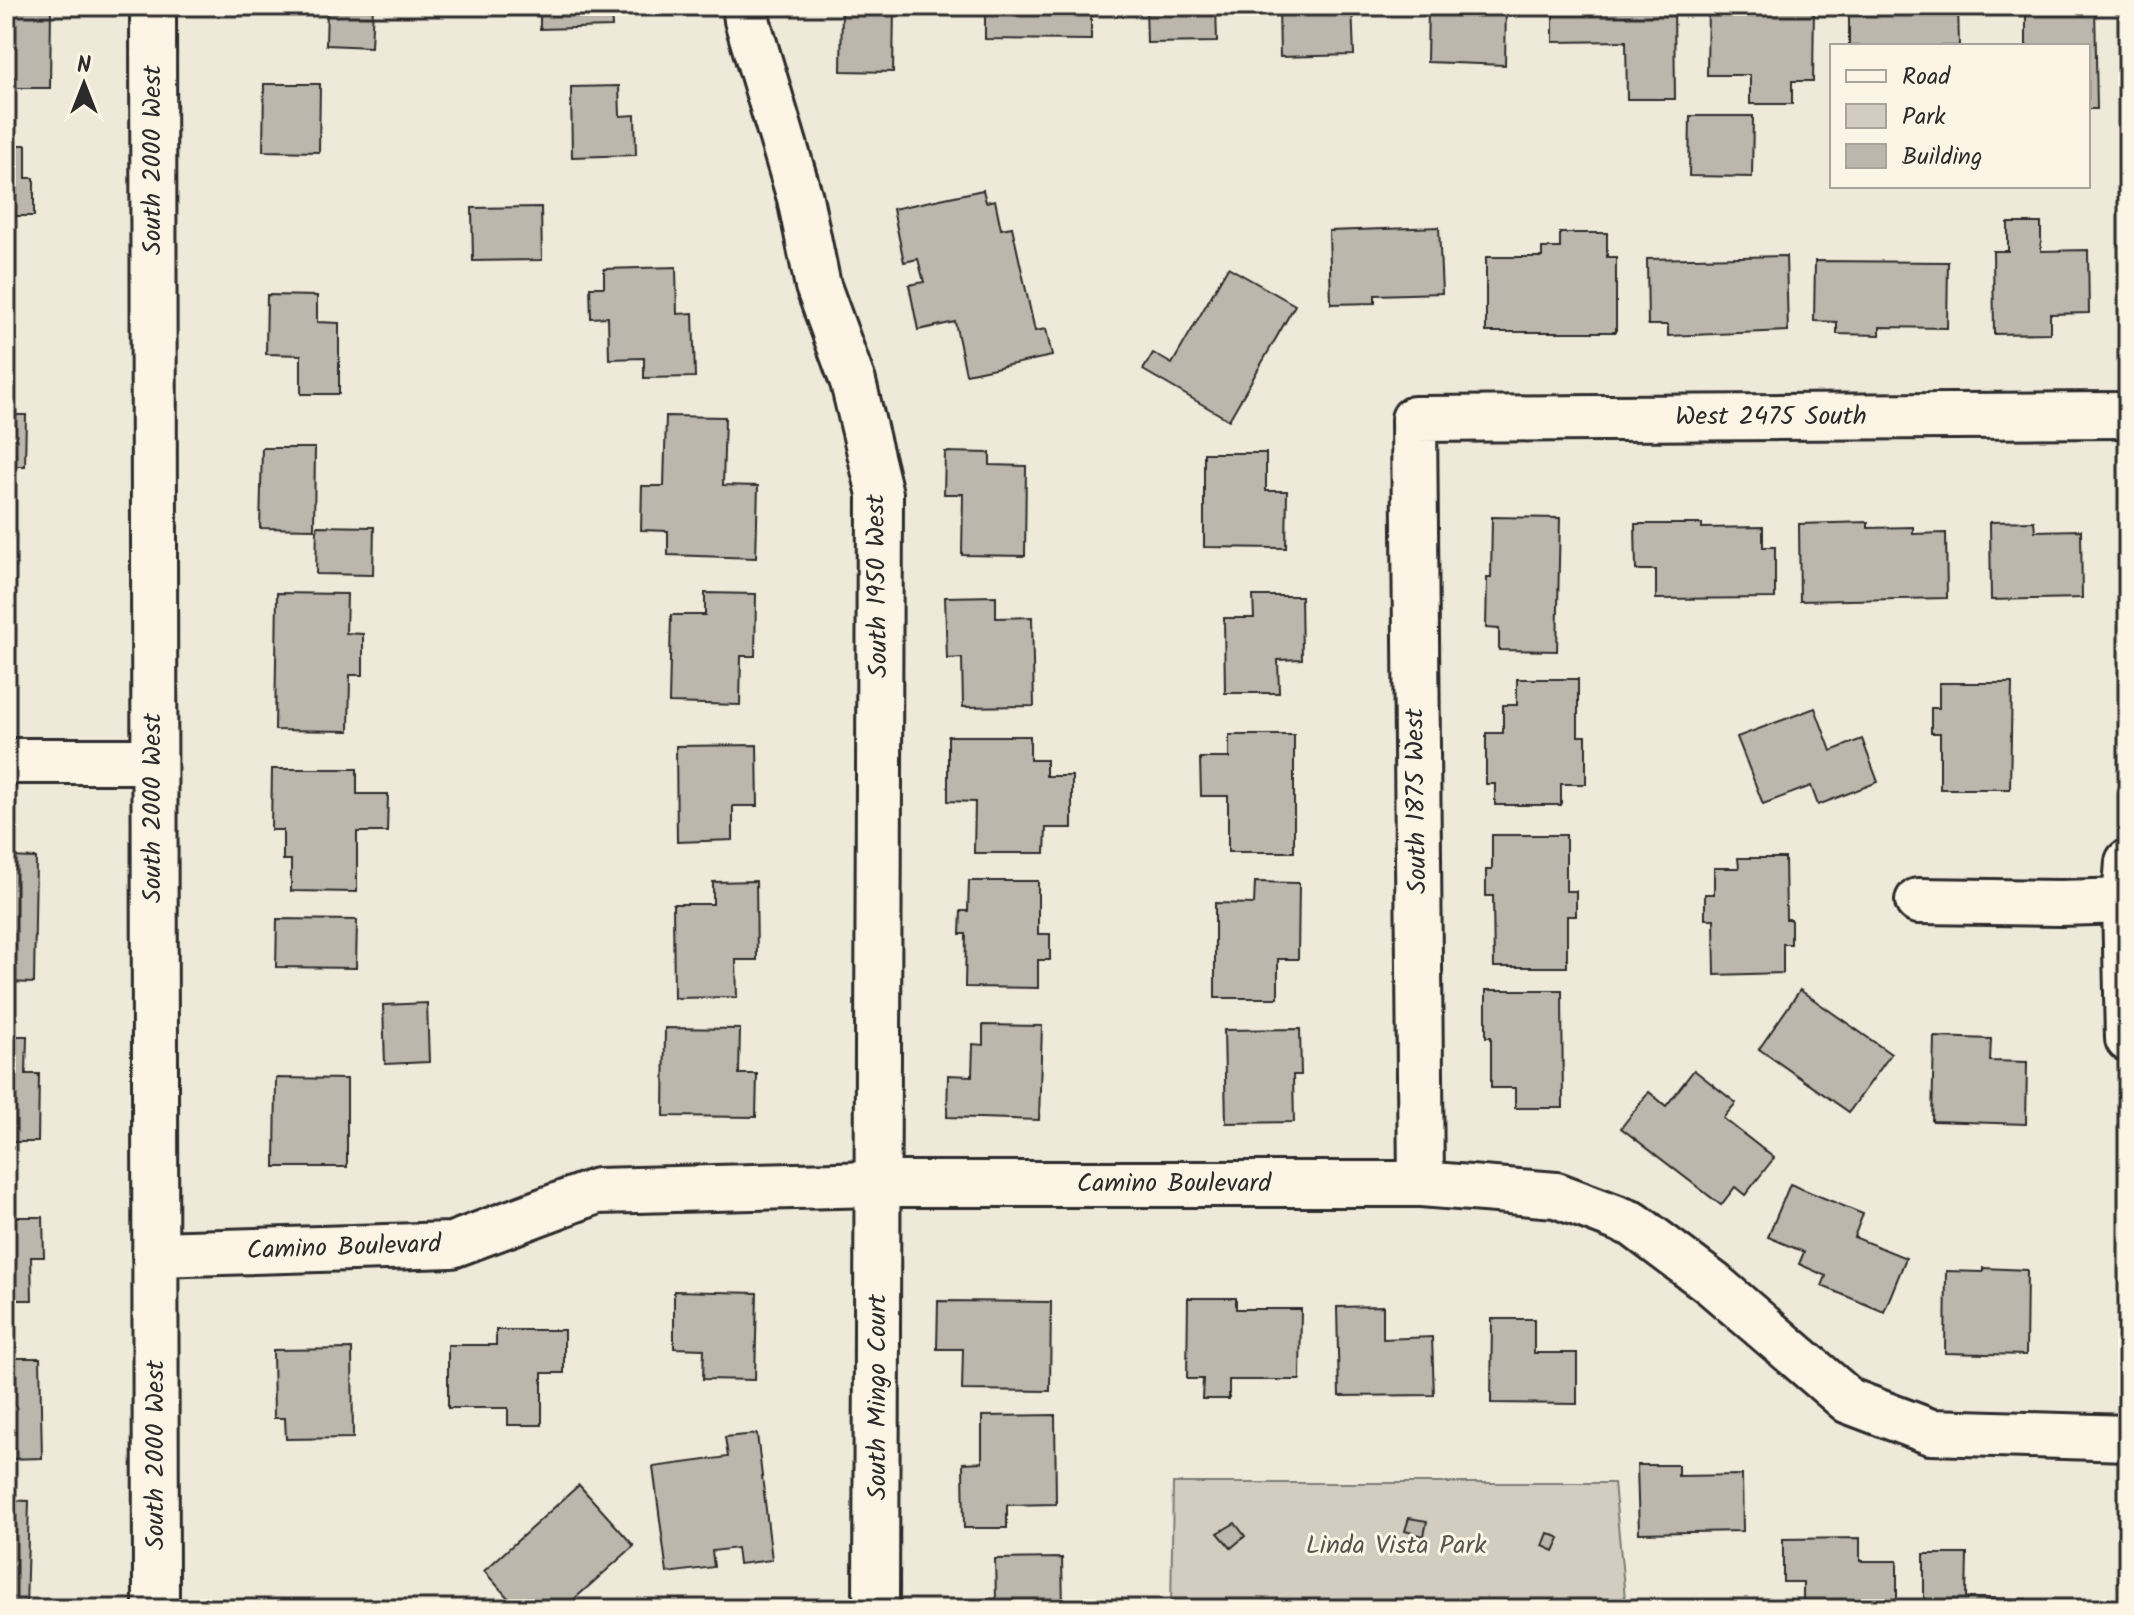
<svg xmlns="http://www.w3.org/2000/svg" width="2134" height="1615" viewBox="0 0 2134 1615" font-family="Kalam,sans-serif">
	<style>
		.green { fill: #d2cdc0; stroke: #7e7c76; stroke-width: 2 }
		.building { fill: #bcb7ac; stroke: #2b2b2b; stroke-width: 2 }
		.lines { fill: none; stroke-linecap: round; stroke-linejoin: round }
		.minor-casing { stroke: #2b2b2b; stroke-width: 50 }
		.major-casing { stroke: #2b2b2b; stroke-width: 50 }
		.minor { stroke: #fcf5e5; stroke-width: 44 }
		.major { stroke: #fcf5e5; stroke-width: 44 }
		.labels { text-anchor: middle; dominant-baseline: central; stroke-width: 6; stroke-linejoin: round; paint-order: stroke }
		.street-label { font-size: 26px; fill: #2b2b2b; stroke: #fcf5e5 }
		.park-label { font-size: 26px; fill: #555450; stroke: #fcf5e5 }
	</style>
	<rect width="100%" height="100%" fill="#efe9da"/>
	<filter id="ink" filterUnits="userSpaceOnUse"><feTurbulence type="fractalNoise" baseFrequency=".0125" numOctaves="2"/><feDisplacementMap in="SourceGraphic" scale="16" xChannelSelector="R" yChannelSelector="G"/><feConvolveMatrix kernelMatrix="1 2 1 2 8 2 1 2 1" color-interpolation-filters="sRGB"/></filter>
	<g filter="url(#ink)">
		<!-- green -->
		<polygon class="green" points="1173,1483 1614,1483 1626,1609 1171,1609"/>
		<!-- building -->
		<g class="building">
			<polygon points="6,6 51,6 50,88 6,88"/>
			<polygon points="327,6 373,6 371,47 326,45"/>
			<polygon points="540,6 611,6 612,27 540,29"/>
			<polygon points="842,6 894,6 893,72 841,71"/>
			<polygon points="985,6 1091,6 1091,40 985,39"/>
			<polygon points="1146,6 1216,6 1217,42 1147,43"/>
			<polygon points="1279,6 1352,6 1354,55 1280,57"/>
			<polygon points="1428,6 1506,6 1505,65 1427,62"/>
			<polygon points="1553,6 1674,6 1675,99 1627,99 1626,41 1553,42"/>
			<polygon points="1708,6 1814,6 1813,81 1792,81 1792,104 1750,104 1750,75 1707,75"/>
			<polygon points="1849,6 1958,6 1959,46 1849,46"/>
			<polygon points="2026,6 2095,6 2097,109 2088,109 2088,46 2026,46"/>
			<polygon points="264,84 320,84 319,152 263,151"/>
			<polygon points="619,86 620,116 635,115 636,155 572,157 571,87"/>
			<polygon points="1690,116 1753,116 1752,177 1689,176"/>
			<polygon points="6,145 26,145 26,178 34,178 34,216 6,216"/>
			<polygon points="983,190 986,202 995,200 1001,229 1012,227 1035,331 1046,329 1052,356 966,374 955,322 918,330 909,285 924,282 918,259 904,262 893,209"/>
			<polygon points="541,207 542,260 473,261 472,208"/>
			<polygon points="2008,223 2041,223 2041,251 2088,250 2089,313 2050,314 2050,333 1994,334 1993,251 2008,251"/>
			<polygon points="1439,227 1442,293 1375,295 1375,303 1331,304 1329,231"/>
			<polygon points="1560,233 1607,233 1607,257 1616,257 1616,332 1486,332 1486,257 1542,257 1542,248 1560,248"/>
			<polygon points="1786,256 1788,331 1668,336 1668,325 1648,325 1647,259"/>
			<polygon points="1815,261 1948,262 1947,328 1880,327 1880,335 1837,334 1837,322 1814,321"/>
			<polygon points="676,267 677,314 693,313 695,377 644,378 644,358 609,359 608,317 591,318 590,287 604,287 604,269"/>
			<polygon points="1228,267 1295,305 1229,420 1143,370 1153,353 1172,364"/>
			<polygon points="267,295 317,296 317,322 339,323 339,394 301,394 301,355 266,354"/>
			<polygon points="6,415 26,415 25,466 6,466"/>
			<polygon points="666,416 725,417 723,485 758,486 756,558 668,555 668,531 641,530 642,486 664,486"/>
			<polygon points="262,448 315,448 314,529 260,528"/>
			<polygon points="945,452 990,453 990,465 1026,466 1025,556 962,555 963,494 944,494"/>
			<polygon points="1204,453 1266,453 1266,491 1287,491 1286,548 1204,547"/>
			<polygon points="1492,517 1560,518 1557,651 1499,650 1499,629 1486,628 1487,578 1491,578"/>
			<polygon points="2034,521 2035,531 2081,530 2082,598 1991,600 1990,522"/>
			<polygon points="1868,522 1868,528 1913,527 1913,534 1946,533 1947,598 1800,601 1799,524"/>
			<polygon points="1635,524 1702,524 1702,528 1763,527 1763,547 1775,547 1775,598 1656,599 1656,570 1636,570"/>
			<polygon points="317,526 374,527 373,575 316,574"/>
			<polygon points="6,577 11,577 14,679 6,679"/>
			<polygon points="277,593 347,594 346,633 363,634 363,675 350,675 349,731 275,730"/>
			<polygon points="705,593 756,594 755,656 741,656 740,705 669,703 671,615 705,615"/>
			<polygon points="996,596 996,618 1032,617 1034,706 963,707 962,658 947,659 945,597"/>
			<polygon points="1253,596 1301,596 1302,659 1278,660 1279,693 1225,693 1224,618 1254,618"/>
			<polygon points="1517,679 1578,679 1578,736 1586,736 1586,784 1561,784 1561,805 1495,805 1495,784 1486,784 1486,733 1503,733 1503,705 1517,705"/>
			<polygon points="1939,683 2012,683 2010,789 1940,789 1940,733 1931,733 1931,708 1939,708"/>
			<polygon points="1815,708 1831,751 1862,739 1878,782 1818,805 1811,786 1763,804 1737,737"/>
			<polygon points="1229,735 1294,735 1294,852 1228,852 1228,796 1201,796 1200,758 1229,758"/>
			<polygon points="948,736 1030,736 1030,760 1046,760 1046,776 1072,776 1072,828 1046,828 1045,853 974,853 975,802 948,801"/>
			<polygon points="757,745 758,806 733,806 733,840 677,842 676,746"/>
			<polygon points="272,769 357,769 357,794 388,794 387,832 357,832 357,892 291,891 291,860 283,860 283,830 271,830"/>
			<polygon points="1492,835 1566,835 1566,891 1576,891 1576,916 1567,916 1567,967 1494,967 1493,896 1486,896 1486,870 1492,870"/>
			<polygon points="6,857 36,858 34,983 6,982"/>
			<polygon points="1738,858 1785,858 1786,919 1791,919 1791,944 1783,944 1783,973 1715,975 1714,919 1705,919 1705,894 1714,894 1714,868 1739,868"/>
			<polygon points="756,881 757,960 736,960 737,997 674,998 673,904 713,904 713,882"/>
			<polygon points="969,881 1038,881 1038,934 1050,934 1050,960 1038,960 1038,988 965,987 966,934 960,934 961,911 968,911"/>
			<polygon points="1255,882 1299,883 1298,959 1278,959 1278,998 1215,998 1215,903 1254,904"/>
			<polygon points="277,919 357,920 356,968 276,967"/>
			<polygon points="1486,990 1562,990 1563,1108 1515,1108 1515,1088 1491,1088 1491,1037 1486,1037"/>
			<polygon points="1800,990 1891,1054 1849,1112 1759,1049"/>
			<polygon points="427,1003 429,1062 385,1064 383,1005"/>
			<polygon points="983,1025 1042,1026 1039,1120 947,1117 948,1075 972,1076 973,1044 983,1045"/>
			<polygon points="665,1028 740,1029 739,1074 757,1074 756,1117 664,1116"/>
			<polygon points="1300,1029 1301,1075 1293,1075 1294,1122 1226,1123 1224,1030"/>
			<polygon points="6,1036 27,1036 26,1074 39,1074 38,1142 6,1142"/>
			<polygon points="1934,1037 1991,1039 1990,1061 2027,1062 2026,1124 1932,1121"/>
			<polygon points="1694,1070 1736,1103 1723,1118 1774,1158 1745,1195 1735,1187 1721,1205 1621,1128 1649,1092 1666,1106"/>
			<polygon points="276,1078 347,1079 347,1167 275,1167"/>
			<polygon points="1790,1184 1863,1214 1854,1237 1906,1258 1884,1312 1822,1286 1826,1276 1799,1264 1804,1252 1768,1237"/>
			<polygon points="6,1217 43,1217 44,1257 31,1257 32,1300 6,1300"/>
			<polygon points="1983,1268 2027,1270 2026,1355 1945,1353 1946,1271 1983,1272"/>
			<polygon points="674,1291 757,1293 755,1380 703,1379 704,1349 674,1348"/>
			<polygon points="1188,1298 1236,1298 1236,1309 1301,1309 1300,1380 1229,1380 1229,1399 1202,1399 1203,1379 1187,1379"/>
			<polygon points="938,1301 1051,1302 1050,1391 962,1390 963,1349 937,1349"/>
			<polygon points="1383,1306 1383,1339 1432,1337 1434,1395 1339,1396 1337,1307"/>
			<polygon points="1492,1319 1534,1319 1534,1353 1577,1353 1577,1404 1491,1403"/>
			<polygon points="496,1330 564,1330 564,1373 542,1373 542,1425 508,1425 508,1408 448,1408 448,1345 496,1345"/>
			<polygon points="352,1349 353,1438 286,1439 285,1418 274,1418 273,1350"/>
			<polygon points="6,1358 40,1358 42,1458 6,1459"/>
			<polygon points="1055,1415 1056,1504 1007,1505 1007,1528 964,1528 963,1463 982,1462 982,1416"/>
			<polygon points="757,1434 772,1560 739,1564 737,1548 712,1551 714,1567 667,1573 653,1467 728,1457 725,1437"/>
			<polygon points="1637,1465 1678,1465 1678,1476 1742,1475 1743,1531 1639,1533"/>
			<polygon points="579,1485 634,1546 563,1609 518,1609 484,1571"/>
			<polygon points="6,1500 29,1501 26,1609 6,1609"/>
			<polygon points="1409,1518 1427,1521 1424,1536 1405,1531"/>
			<polygon points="1235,1523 1245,1536 1231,1548 1218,1533"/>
			<polygon points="1548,1533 1560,1538 1554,1551 1543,1546"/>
			<polygon points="1860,1538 1860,1561 1897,1561 1897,1609 1803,1609 1803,1582 1783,1582 1783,1539"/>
			<polygon points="1924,1554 1967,1554 1966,1598 2026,1599 2025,1609 1924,1609"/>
			<polygon points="1062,1558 1063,1609 984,1609 983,1600 996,1599 995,1559"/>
		</g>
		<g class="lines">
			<!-- minor casing -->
			<g class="minor-casing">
				<g id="minor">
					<polyline points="745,6 747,20 800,198 818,286 853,382 880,494 876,1609"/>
					<polyline points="6,761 153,761"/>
					<polyline points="2128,862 2125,901 2128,1039"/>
					<polyline points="1918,901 2060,903 2128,901"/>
					<polyline points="1421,1184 1414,419 2128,415"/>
					<polyline points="155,1254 452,1245 597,1191 878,1184 1421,1184 1556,1195 1633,1224 1713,1284 1849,1401 1931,1432 2128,1438"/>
				</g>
			</g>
			<!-- major casing -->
			<g class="major-casing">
				<polyline id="major" points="153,6 156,1609"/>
			</g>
			<!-- minor -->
			<use href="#minor" class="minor"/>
			<!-- major -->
			<use href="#major" class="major"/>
		</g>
	</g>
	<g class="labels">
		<!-- street labels -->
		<g class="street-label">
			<text transform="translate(153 160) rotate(-90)">South 2000 West</text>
			<text x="1771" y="417">West 2475 South</text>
			<text transform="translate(878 586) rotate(-91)">South 1950 West</text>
			<text transform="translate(1417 801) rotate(-91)">South 1875 West</text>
			<text transform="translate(153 808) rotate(-90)">South 2000 West</text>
			<text x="1174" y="1184">Camino Boulevard</text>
			<text transform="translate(344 1248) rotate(-2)">Camino Boulevard</text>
			<text transform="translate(878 1397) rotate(-90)">South Mingo Court</text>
			<text transform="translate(156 1455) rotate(-90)">South 2000 West</text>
		</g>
		<!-- park labels -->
		<g class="park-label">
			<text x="1396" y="1546">Linda Vista Park</text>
		</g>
	</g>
	<!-- margin -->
	<rect width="2134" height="1615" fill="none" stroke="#fcf5e5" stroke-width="32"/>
	<rect x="16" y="16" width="2102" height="1583" fill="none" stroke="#2b2b2b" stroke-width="3" filter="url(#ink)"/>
	<!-- legend -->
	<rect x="1830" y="44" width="260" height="144" fill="#fcf5e5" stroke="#a8a49b" stroke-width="2"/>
	<rect x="1846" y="70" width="40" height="12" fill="#fcf5e5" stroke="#a8a49b" stroke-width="2"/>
	<text x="1902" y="84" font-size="24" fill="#2b2b2b">Road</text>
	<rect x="1846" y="104" width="40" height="24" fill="#d2cdc0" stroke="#a8a49b" stroke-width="2"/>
	<text x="1902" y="124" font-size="24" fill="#2b2b2b">Park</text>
	<rect x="1846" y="144" width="40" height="24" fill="#bcb7ac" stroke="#a8a49b" stroke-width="2"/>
	<text x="1902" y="164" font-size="24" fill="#2b2b2b">Building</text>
	<!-- north arrow -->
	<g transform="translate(84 84)" stroke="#fcf5e5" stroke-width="6" paint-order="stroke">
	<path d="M0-6L14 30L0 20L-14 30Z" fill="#2b2b2b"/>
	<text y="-12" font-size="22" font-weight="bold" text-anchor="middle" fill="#2b2b2b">N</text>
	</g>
</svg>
